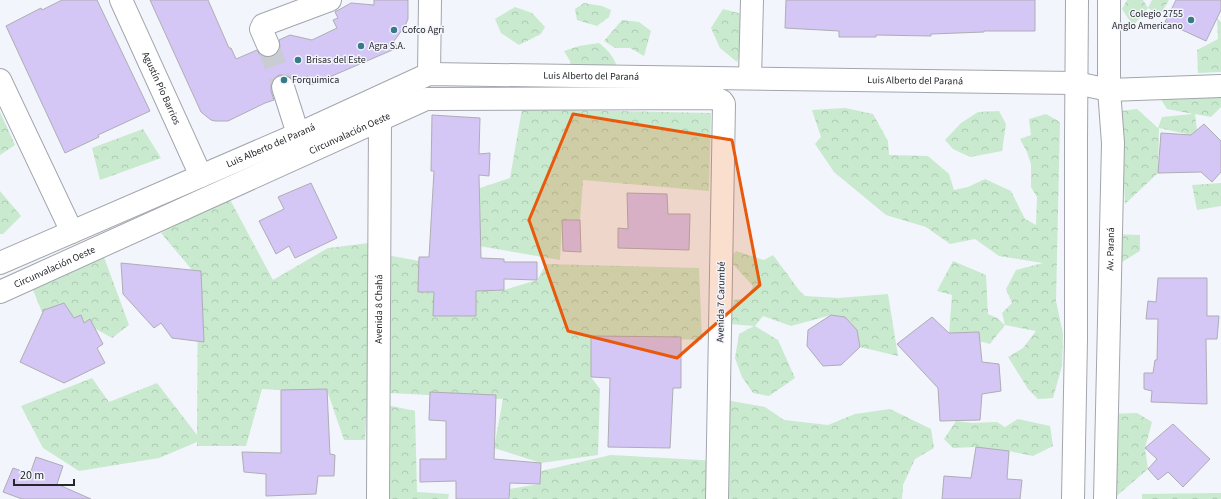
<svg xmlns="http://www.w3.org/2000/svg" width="1221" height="499" viewBox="0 0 1221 499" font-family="'Source Sans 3',sans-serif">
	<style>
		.forest { fill: url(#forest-crowns) }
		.building { fill: #d4c6f5; stroke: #afadb4 }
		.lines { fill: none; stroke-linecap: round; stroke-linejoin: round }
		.minor-tunnel { stroke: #c9ccd2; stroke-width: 22; stroke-dasharray: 22 11; stroke-linecap: butt }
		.minor-casing { stroke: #a2a6ac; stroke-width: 24 }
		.minor { stroke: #fff; stroke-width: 22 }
		.marked { fill: #e8590c; fill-opacity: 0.2; stroke: #e8590c; stroke-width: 3; stroke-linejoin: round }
		.poi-dot { fill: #377b8a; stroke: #f2f5fc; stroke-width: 1.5 }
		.labels { text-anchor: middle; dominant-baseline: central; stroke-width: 3; stroke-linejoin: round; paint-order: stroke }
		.poi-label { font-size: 10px; fill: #26272a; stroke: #f2f5fc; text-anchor: start }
		.street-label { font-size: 10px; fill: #26272a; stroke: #f2f5fc }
	</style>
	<defs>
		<pattern id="forest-crowns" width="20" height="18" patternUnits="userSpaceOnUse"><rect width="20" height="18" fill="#c9eace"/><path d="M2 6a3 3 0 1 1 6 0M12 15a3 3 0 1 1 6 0" fill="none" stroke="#acc9b1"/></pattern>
	</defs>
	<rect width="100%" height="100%" fill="#f2f5fc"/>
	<!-- forest -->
	<g class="forest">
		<polygon points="1127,0 1143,0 1148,8 1152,0 1169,0 1160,15 1148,8 1133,26 1122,9"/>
		<polygon points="584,3 602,6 611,10 609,17 597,26 577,20 575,9"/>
		<polygon points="515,7 532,13 545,27 541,34 519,45 501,33 495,19"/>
		<polygon points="723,9 746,15 747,39 737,62 720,48 711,28"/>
		<polygon points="1217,18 1221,22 1221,72 1198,73 1197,50 1218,39"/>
		<polygon points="622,20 639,22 651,31 644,56 630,48 615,48 604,41"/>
		<path d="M599 43C609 51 616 59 618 72L572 76 570 61 564 51 579 46Z"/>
		<polygon points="1154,88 1221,89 1221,107 1211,117 1195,114 1197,130 1191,135 1159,128 1158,173 1125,204 1121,111 1137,109 1158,128 1162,117 1193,114 1167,109"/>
		<polygon points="845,108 873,114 888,141 889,155 928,156 949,174 954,190 968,187 985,179 1011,191 1025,219 1036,225 1037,197 1031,187 1031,164 1027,152 1020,139 1031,135 1029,119 1046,114 1060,122 1056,301 1063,334 1062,366 1053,398 1038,399 1028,389 1008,357 1023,348 1036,331 1005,325 990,344 949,333 952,295 937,291 953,261 986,275 988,314 997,318 1005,325 1002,313 1012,303 1006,289 1016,270 1043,263 999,256 975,239 950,244 926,227 886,215 834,172 815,144 821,137 812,110"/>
		<polygon points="522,109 711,113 709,191 583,180 580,220 562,220 560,260 479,246 480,236 480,188 510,178"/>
		<polygon points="999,111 1006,124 1002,151 970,157 953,149 945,140 961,123 978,112"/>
		<polygon points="0,112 15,145 0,155"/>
		<polygon points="143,129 161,158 100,180 92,148"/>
		<polygon points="1221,183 1221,206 1197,210 1192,185"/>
		<polygon points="0,191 21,216 3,234 0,234"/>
		<polygon points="227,194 273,280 328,248 377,242 365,440 344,440 328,393 262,389 246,446 197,446 197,442 159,458 79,471 43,448 21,406 92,378 109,402 157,383 197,435 198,277 161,233"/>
		<polygon points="1111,234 1140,235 1140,251 1122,262 1108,264"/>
		<polygon points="736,251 764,260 773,255 799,290 805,296 839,298 888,294 898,356 860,347 857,330 845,317 831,315 791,326 763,316 755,326 778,340 795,378 769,396 753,393 742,377 735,358 739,334 754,326 730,324 734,300 747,298 753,286 728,259"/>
		<polygon points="387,255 419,261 418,292 434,292 434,316 476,316 476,291 504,290 537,280 546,264 699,268 702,340 591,336 591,377 600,389 598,455 541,463 494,448 503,399 390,393"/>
		<polygon points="104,257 129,325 112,338 96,329 90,334 70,313 44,317 33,290"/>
		<polygon points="726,400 765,407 784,420 828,425 855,414 890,409 931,429 934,448 915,459 903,485 902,499 720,499"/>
		<polygon points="387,405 415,411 417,492 449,494 448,499 388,499"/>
		<polygon points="1137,413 1152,422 1145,448 1148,469 1113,499 1107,414"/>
		<polygon points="1018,419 1050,426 1053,446 1033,456 1009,451 976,447 953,448 944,439 956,421 972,423 997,422 1005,427"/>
		<polygon points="611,455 718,461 717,499 510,499 509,489 540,484 541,471"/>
		<polygon points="1221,493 1221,499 1142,499 1142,494"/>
	</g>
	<!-- building -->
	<g class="building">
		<polygon points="62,0 97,0 150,111 98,135 99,137 65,153 6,26 41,8 42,10"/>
		<polygon points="150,0 208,0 229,48 231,48 236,59 257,50 260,55 266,57 273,56 278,52 280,47 279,40 290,35 312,40 337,28 333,20 338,18 335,12 351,3 374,5 374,0 408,0 408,19 405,26 394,41 397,48 311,85 308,76 294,82 291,78 286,75 279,75 274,79 271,85 271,91 274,100 265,103 228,121 215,121 211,120 201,112"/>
		<polygon points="786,0 1035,0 1035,31 984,31 984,32 931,34 931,36 876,35 876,37 839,37 839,31 785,28"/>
		<polygon points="1176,0 1221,0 1221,10 1206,41 1165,22"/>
		<polygon points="432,115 480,118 479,154 490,153 489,176 479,175 481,258 504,259 504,262 537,262 537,280 504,279 504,290 476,291 476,316 433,316 434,292 418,292 419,257 429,257 434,171 431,171"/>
		<polygon points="1204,124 1221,141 1221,172 1212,182 1201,172 1158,173 1161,133 1191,135"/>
		<polygon points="311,183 337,238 295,258 289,246 276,254 259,221 284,209 278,197"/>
		<polygon points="627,193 667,194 668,214 690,214 689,250 618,248 618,228 628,229"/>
		<polygon points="562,220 580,220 581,252 563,251"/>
		<polygon points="121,263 201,271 204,342 172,338 161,323 154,328 123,294"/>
		<polygon points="1158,278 1207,278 1207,316 1219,316 1217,339 1206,339 1207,404 1151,402 1152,391 1144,389 1144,373 1153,373 1155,360 1157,360 1158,319 1146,319 1148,301 1156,302"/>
		<polygon points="64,303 74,318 81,315 84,323 90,319 103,344 97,348 105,363 64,383 20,362 44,310"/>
		<polygon points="831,315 845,317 857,330 860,347 841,365 823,366 807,346 808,330"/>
		<polygon points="932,317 949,333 979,332 982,362 999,364 1001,391 982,394 980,420 940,421 938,388 897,344"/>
		<polygon points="591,336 681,337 681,388 673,388 670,448 608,447 610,378 591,377"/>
		<polygon points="327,389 330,454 335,455 334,476 318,476 316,494 266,496 266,474 244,472 242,452 281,453 281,390"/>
		<polygon points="430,392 496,395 494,459 541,463 540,484 510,483 509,499 456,499 456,481 420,482 420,459 446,459 446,421 429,420"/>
		<polygon points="1173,424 1210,459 1183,487 1168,472 1158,480 1148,469 1157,459 1145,448"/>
		<polygon points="976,447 1009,451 1007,479 1022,480 1020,499 942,499 944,476 971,478"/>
		<polygon points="36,457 63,466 57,484 91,499 22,499 3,492 13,468 30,474"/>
	</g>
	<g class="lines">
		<!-- minor-tunnel -->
		<polyline class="minor-tunnel" points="268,45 283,87"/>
		<!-- minor casing -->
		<g class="minor-casing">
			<g id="minor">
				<path id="s1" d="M121 0 201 176"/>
				<polyline points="268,45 261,29 263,25 330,0"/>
				<polyline points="429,74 430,0"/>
				<polyline points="750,78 752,0"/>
				<polyline points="0,80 72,232"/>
				<polyline points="283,87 298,134"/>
				<path id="s2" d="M0 263 298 134 429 74 1076 83 1109 90 1221 86"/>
				<path id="s3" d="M0 292 426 99 716 98 722 101 724 104 717 499"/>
				<path id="s4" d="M378 499 380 120"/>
				<polyline points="1073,499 1076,339 1076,139 1077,0"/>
				<path id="s5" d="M1105 499 1113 143 1109 90V0"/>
			</g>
		</g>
		<!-- minor -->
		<use href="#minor" class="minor"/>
	</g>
	<!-- marked area -->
	<path class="marked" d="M573 114 732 140 760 285 677 358 568 331 529 220Z"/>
	<!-- markers -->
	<g class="poi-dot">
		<circle cx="1191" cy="20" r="4"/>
		<circle cx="394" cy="30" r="4"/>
		<circle cx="361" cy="46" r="4"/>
		<circle cx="298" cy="60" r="4"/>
		<circle cx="284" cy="80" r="4"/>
	</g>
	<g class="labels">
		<!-- poi labels -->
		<g class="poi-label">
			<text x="1183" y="14" text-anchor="end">Colegio 2755<tspan x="1183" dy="12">Anglo Americano</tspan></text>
			<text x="402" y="30">Cofco Agri</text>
			<text x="369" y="46">Agra S.A.</text>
			<text x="306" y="60">Brisas del Este</text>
			<text x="292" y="80">Forquimica</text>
		</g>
		<!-- street labels -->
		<g class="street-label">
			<text stroke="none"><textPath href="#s2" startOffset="631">Luis Alberto del Paraná</textPath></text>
			<text stroke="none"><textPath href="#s2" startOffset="955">Luis Alberto del Paraná</textPath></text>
			<text stroke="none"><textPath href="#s1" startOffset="97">Agustín Pío Barrios</textPath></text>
			<text stroke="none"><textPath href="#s3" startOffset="384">Circunvalación Oeste</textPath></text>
			<text stroke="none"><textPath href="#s2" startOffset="295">Luis Alberto del Paraná</textPath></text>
			<text stroke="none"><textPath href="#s5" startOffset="250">Av. Paraná</textPath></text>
			<text stroke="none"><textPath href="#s3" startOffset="60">Circunvalación Oeste</textPath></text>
			<text transform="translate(721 302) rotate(-89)">Avenida 7 Carumbé</text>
			<text stroke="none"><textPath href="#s4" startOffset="190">Avenida 8 Chahá</textPath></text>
		</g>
	</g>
	<!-- scale -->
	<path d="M14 479v6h60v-6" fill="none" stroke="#26272a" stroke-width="2"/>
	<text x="20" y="479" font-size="12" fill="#26272a" stroke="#f2f5fc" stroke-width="3" paint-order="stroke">20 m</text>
</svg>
